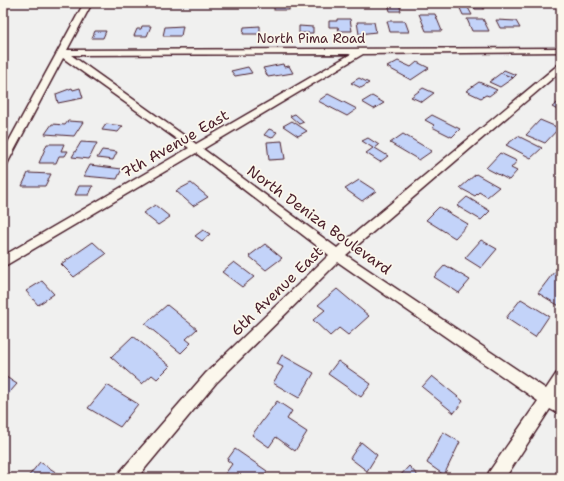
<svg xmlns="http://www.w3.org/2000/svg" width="564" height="481" viewBox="0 0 564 481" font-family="'Shantell Sans',sans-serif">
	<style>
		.building { fill: #c3d3f9; stroke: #4a1f2b }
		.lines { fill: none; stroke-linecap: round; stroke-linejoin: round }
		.minor-casing { stroke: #4a1f2b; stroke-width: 3 }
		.minor { fill: #fbf7ec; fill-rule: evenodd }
		.labels { text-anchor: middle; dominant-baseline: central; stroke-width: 3.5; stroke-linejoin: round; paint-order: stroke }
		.far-street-label { font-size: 13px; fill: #4a1f2b; stroke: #fbf7ec }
		.street-label { font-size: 15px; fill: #4a1f2b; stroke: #fbf7ec }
	</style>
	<rect width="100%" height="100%" fill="#f0f0ef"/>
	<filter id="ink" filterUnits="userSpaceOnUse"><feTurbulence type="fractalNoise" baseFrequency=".025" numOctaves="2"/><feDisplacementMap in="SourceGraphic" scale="8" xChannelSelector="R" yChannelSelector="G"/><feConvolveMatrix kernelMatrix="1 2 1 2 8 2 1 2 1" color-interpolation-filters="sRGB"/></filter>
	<g filter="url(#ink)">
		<!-- building -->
		<g class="building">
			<rect x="274" y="3" width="15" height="7"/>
			<polygon points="388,3 399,3 401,11 390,11"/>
			<polygon points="458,4 466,4 472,15 463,15"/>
			<polygon points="473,5 482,5 484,9 475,9"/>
			<polygon points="419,14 435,14 442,31 426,31"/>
			<polygon points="337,19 350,19 352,31 339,31 338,27 329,27 329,21 337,21"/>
			<polygon points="467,19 483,19 489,31 472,31"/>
			<polygon points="496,20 516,21 520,28 500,28"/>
			<polygon points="387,21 405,21 409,32 390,32"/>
			<polygon points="357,22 374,22 376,32 359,34"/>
			<polygon points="142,26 151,26 147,36 134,36 137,29 141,29"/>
			<polygon points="183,26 181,36 163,36 165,27"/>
			<polygon points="260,26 260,34 243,34 244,27"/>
			<polygon points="299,26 313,27 313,33 299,33"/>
			<polygon points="95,31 106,31 103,38 92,38"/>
			<polygon points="398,61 411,67 417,62 429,68 411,80 387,67"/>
			<polygon points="283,64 284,67 289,66 293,73 268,77 263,68"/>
			<polygon points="248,67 252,73 235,76 231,71"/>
			<polygon points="504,70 516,75 513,78 501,73"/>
			<polygon points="501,73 513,78 500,87 489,82"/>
			<polygon points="359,78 369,83 361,88 351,83"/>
			<polygon points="479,82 497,90 489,96 486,95 481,98 466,91"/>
			<polygon points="72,88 73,90 80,88 83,98 58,103 56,94"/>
			<polygon points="423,88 434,93 422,102 411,97"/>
			<polygon points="328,94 357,109 347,116 318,101"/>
			<polygon points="372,96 384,103 374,109 362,102"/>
			<polygon points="560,101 561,102 561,112 552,107"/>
			<polygon points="295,114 304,122 299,124 290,116"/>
			<polygon points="432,115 460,129 452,137 432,127 434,125 425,120"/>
			<polygon points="540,120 559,128 545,143 526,135"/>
			<polygon points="68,121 83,122 74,136 45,134 52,124 65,125"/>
			<polygon points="292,121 307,131 298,136 283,126"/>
			<polygon points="106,124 123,126 118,132 102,130"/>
			<polygon points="269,129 277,132 272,138 264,135"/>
			<polygon points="403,134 432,151 419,160 390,143"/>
			<polygon points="518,136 542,148 531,158 506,145"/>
			<polygon points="368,138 379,145 375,148 388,156 380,162 366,153 373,148 362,141"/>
			<polygon points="282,141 285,159 269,160 267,142"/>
			<polygon points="81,142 97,143 89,159 72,157"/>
			<polygon points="47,144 64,144 61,151 68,151 65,156 59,156 56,163 39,163"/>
			<polygon points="102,150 117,152 113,160 97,158"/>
			<polygon points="500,153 517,161 511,168 517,171 509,180 486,168"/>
			<polygon points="90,165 122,169 117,179 84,176"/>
			<polygon points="28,173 51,174 45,186 22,186"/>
			<polygon points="476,174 499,187 487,197 479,192 475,196 460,188"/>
			<polygon points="359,180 376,191 362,201 345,189"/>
			<polygon points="191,183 208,197 193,206 176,191"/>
			<polygon points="79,186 93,186 89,195 75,195"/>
			<polygon points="467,197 490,211 481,220 457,206"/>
			<polygon points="155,205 170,217 158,225 143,213"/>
			<polygon points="439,207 468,224 455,238 426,220"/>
			<polygon points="203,230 210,234 202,241 195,236"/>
			<polygon points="481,240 497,249 481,268 465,258"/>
			<polygon points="93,242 106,254 74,277 61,264"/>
			<polygon points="265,244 282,258 266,270 249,256"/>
			<polygon points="234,262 254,277 242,287 222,272"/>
			<polygon points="445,265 470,280 459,293 434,277"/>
			<polygon points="554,272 561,276 561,307 538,293"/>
			<polygon points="42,281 54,294 38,305 26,291"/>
			<polygon points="337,289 369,316 348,335 339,328 330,336 313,320 325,310 318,305"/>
			<polygon points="521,299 549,316 535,337 506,318"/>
			<polygon points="167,305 197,329 186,339 191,343 181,353 145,324"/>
			<polygon points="133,336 170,366 157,379 152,375 142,384 111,357"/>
			<polygon points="282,355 314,373 299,398 273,383 283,367 277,364"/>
			<polygon points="338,361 371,384 361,397 328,374"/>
			<polygon points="3,375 17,384 3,400"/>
			<polygon points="432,376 463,401 454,413 422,387"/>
			<polygon points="107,385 138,404 120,427 88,408"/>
			<polygon points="277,401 292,411 287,419 307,432 295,451 276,437 269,447 252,435"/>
			<polygon points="443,432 460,442 444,475 427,463"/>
			<polygon points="361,442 377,455 367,471 350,458"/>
			<polygon points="235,449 267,471 263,478 222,478 232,464 227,460"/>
			<polygon points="40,462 65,478 27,478"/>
			<polygon points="409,466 420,478 398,478"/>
		</g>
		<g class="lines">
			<!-- minor casing -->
			<g class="minor-casing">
				<path id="minor" d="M84 3H92L67 50 561 48V52L363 54 203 149 337 248 558 65 561 64V71L346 255 546 389 556 374 561 372V392L558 397 561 399V415L550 409 505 478H487L489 472 538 401 338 262 216 383 137 478H118L120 472 206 373 329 255 196 153 3 267V256L189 148 63 58 8 162 7 164 3 165V152ZM351 54 196 144 71 55Z"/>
			</g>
			<!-- minor -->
			<use href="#minor" class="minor"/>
		</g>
	</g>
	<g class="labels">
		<!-- far-street labels -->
		<g class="far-street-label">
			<text x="311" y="38">North Pima Road</text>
		</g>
		<!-- street labels -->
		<g class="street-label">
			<text transform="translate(175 144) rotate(-30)">7th Avenue East</text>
			<text transform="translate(319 220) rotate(36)">North Deniza Boulevard</text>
			<text transform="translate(277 291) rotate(-44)">6th Avenue East</text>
		</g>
	</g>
	<!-- margin -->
	<rect width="564" height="481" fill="none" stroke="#fbf7ec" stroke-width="16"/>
	<rect x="8" y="8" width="548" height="465" fill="none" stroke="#4a1f2b" stroke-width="1.5" filter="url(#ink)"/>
</svg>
